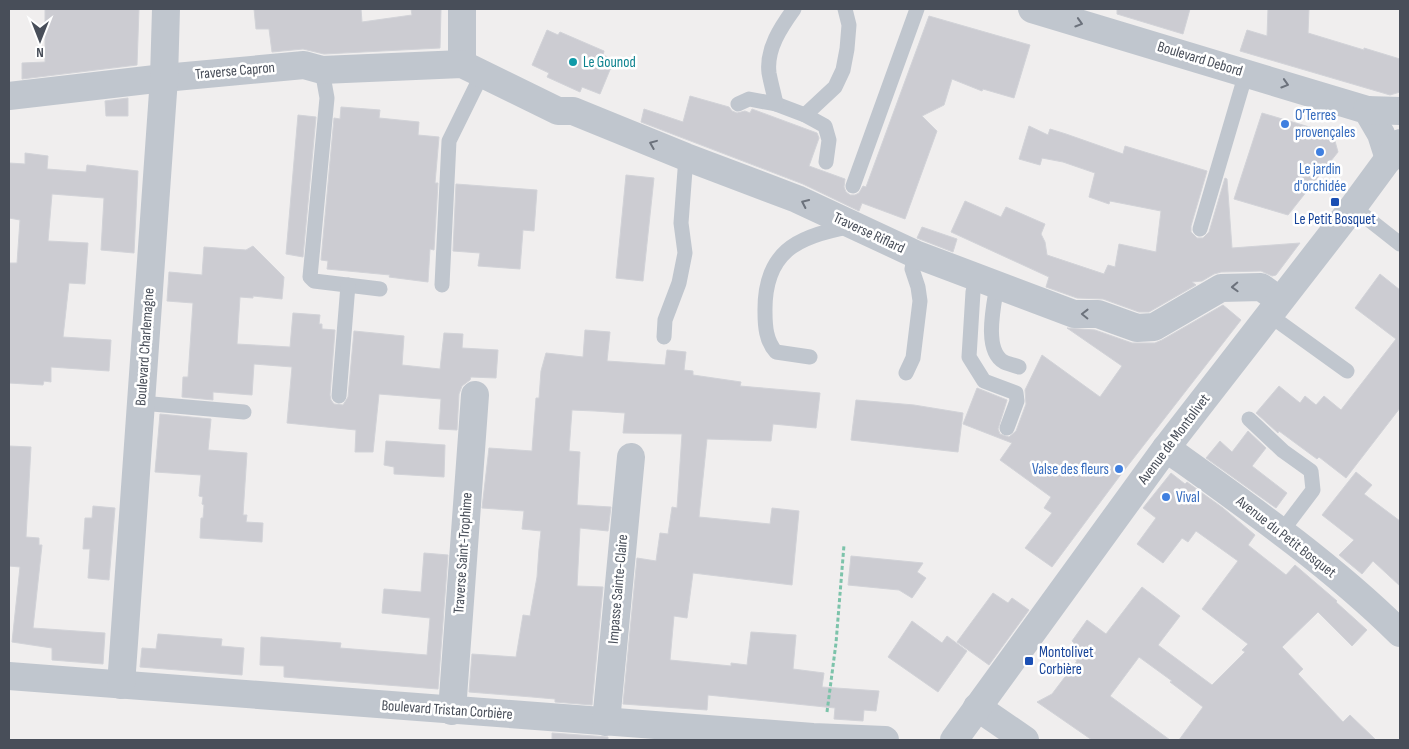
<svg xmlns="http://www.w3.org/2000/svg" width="1409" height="749" viewBox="0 0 1409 749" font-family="'Sofia Sans Condensed',sans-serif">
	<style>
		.building { fill: #ccccd2; stroke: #d2d3d8 }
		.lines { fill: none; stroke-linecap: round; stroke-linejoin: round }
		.path { stroke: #7cc3aa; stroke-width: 3; stroke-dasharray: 4 2.5; stroke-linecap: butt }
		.service { stroke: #c0c6ce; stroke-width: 15 }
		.minor { stroke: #c0c6ce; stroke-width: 28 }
		.oneway { stroke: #6c727c }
		.culture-dot { fill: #0f9aa8; stroke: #fff; stroke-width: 2 }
		.shop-dot { fill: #3f7fe0; stroke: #fff; stroke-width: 2 }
		.transit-dot { fill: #1a4fb4; stroke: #fff; stroke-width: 2 }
		.labels { text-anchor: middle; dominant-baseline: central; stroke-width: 5; stroke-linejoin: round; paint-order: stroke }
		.street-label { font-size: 15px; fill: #484e59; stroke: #fff }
		.culture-label { font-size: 15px; fill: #0d838f; stroke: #fff; text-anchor: start }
		.shop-label { font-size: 15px; fill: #366cbe; stroke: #fff; text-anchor: start }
		.transit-label { font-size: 15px; fill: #164399; stroke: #fff }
	</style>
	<rect width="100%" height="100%" fill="#f0eeee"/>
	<!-- building -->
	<g class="building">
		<polygon points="45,9 139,9 137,65 22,79 22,63 45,62"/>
		<polygon points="254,9 361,9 362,22 412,15 411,9 441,9 440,48 324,54 303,49 272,52 269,29 256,29"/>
		<polygon points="1117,9 1190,9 1183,34 1117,14"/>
		<polygon points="1268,9 1309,9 1308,33 1364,50 1364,48 1400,59 1400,92 1390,95 1240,51 1247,30 1267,36"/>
		<polygon points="929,16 1030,45 1014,98 983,89 982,91 952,79 944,105 922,116 937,131 905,219 862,203 859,211 803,184 641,122 644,109 683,122 690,96 729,107 732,111 737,113 745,111 750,113 752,109 817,133 819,138 809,166 845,179 844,187 846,192 850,195 855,195 859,193 863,186 866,187"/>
		<polygon points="547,30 558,35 560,32 604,51 603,55 614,60 600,94 582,87 580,92 547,77 549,73 532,65"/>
		<polygon points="128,98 128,116 106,116 105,101"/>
		<polygon points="341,107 380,110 379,118 419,122 418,135 439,137 435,183 438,183 434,250 430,249 428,282 389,277 390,275 327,269 328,261 321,260 334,118 340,119"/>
		<polygon points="1262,113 1333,134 1338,152 1288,215 1234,199"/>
		<polygon points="298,115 316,117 303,257 286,254"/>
		<polygon points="1029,126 1048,135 1050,129 1066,134 1123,154 1125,146 1207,171 1191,226 1191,232 1197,238 1203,238 1209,232 1225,178 1227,179 1232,248 1300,243 1276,275 1272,276 1261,271 1221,272 1214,274 1202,281 1192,282 1196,285 1149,312 1139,312 1103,299 1077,298 1046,287 1049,277 951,232 965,201 1001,217 1006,207 1045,224 1041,234 1045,242 1047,255 1104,274 1108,265 1115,267 1119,244 1156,252 1161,211 1110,201 1109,204 1089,197 1095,173 1063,162 1042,158 1040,165 1019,159"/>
		<polygon points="25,153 48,156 47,169 86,172 87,165 138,171 134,253 101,250 104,198 52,194 48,241 88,243 85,284 69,283 63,337 111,340 109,371 51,367 51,382 44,381 43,385 9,383 9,263 17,263 20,220 9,218 9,163 25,164"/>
		<polygon points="626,175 654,178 643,281 616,278"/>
		<polygon points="456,184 537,190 534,231 523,230 520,269 478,266 480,253 453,251"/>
		<polygon points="922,227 957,239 953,252 917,238"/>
		<polygon points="253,246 284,277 282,299 253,296 253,298 240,297 237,344 290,347 293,313 320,315 319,324 322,324 322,329 335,330 330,395 331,400 334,404 343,405 348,397 354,331 404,336 402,365 440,369 444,333 463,334 462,348 498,350 496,378 471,377 470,380 462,386 459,394 457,430 439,429 441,399 379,394 373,452 355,452 356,430 287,423 292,367 254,364 252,395 213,392 213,400 182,397 183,377 188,377 193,303 167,301 169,272 202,275 204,247 246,250"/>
		<polygon points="1380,274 1400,290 1400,408 1346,478 1319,457 1317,459 1279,431 1278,433 1256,413 1279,386 1300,403 1305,396 1316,405 1324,396 1341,410 1396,339 1355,308"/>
		<polygon points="1223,305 1241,320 1119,477 1052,567 1025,548 1052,513 1044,508 1051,497 1000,460 1012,443 963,424 977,388 1007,400 998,429 1000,434 1009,437 1016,431 1026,404 1025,390 1042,355 1100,397 1122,366 1067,328 1095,330 1132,343 1155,343 1162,340"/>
		<polygon points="585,330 610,332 607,361 665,365 667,350 686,352 684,370 693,371 693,375 741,382 740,386 820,393 816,428 773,424 771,441 707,439 699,517 770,524 772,508 799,511 792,585 693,573 687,618 674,616 670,660 731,666 731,663 747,665 751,632 796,635 793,669 824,673 822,687 879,691 876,711 864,710 863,721 834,719 835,708 708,695 707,710 623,704 637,558 656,561 660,533 668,534 672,507 677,508 682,434 623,433 625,413 595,411 572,410 569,451 580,452 577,505 611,507 608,531 580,528 577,586 603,587 592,705 555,702 555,699 532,697 469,692 472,654 516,657 523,615 530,616 537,577 539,549 541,531 522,529 524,511 482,508 489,448 532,451 536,398 539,398 541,371 546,353 583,357"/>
		<polygon points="856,400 914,405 963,413 958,452 851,440"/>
		<polygon points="160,414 211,419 208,450 247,453 243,515 247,515 246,522 263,523 262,542 200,538 201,518 203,518 204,505 202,504 203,497 199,496 201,475 155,472"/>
		<polygon points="1248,431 1266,448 1252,466 1287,493 1276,508 1206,458 1220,441 1232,452"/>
		<polygon points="386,441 445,445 444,477 394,474 394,467 384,465"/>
		<polygon points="9,446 31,447 26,537 39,538 39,545 42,545 33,628 105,633 103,664 52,660 52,648 12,642 20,567 9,566"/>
		<polygon points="1356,472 1372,485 1364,494 1400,521 1400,586 1373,561 1362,574 1339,555 1354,540 1322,515"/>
		<polygon points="1171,473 1185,484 1187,482 1223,508 1255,535 1248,545 1286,575 1295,565 1337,601 1336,602 1367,630 1352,646 1318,612 1282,647 1303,669 1298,674 1343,722 1350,715 1376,740 1179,740 1203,707 1170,682 1172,681 1139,657 1110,696 1170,740 1092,740 1037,702 1052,694 1077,661 1067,653 1074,643 1072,641 1087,620 1106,634 1142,587 1180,616 1158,645 1212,685 1245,652 1242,650 1248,644 1202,609 1238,561 1196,531 1188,542 1182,538 1163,563 1137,544 1156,518 1143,508"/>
		<polygon points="93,506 115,508 109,580 88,578 90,549 83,549 85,518 92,518"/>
		<polygon points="424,553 448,555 438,689 284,677 284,666 260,665 261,637 341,643 340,648 427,655 430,618 382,613 384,589 421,592"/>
		<polygon points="851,556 923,563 917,572 926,578 912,598 899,590 848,585"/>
		<polygon points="993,593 1008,603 1012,598 1029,610 989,665 957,642"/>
		<polygon points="912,621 942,643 947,636 967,651 938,692 888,657"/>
		<polygon points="158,634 222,639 221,646 244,648 242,675 140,667 142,648 156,649"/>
		<polygon points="552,733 608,737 608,740 552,740"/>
	</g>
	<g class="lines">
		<!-- path -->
		<polyline class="path" points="827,712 836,643 844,545"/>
		<!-- service -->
		<g class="service">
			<polyline points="322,70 327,98 310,277 314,281 380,289"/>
			<polyline points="738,104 749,99 776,104 805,115 825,126 829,140 826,162"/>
			<path d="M776 104C774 94 771 84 769 73 766 49 781 27 794 9"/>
			<polyline points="805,115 835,87 843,70 847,49 849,25 845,9"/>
			<polyline points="853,186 917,9"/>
			<polyline points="1353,207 1400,244"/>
			<polyline points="1200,229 1246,73"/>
			<polyline points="976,278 973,292 969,357 984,381 1016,393 1017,401 1007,428"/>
			<polyline points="442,285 449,141 482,74"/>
			<path d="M997 285C994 305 983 350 1004 362 1008 364 1014 365 1019 367"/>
			<polyline points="1268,314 1347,371"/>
			<polyline points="664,337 665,320 679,283 685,253 681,223 686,157"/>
			<path d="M810 357 776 352C766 341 765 326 765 312 764 253 796 236 849 227"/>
			<polyline points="906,373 913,358 920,301 918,287 912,269 915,254"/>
			<polyline points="339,396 348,285"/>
			<polyline points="141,403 244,412"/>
			<polyline points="1249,419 1283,451 1311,471 1313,490 1282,531"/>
		</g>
		<!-- minor -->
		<g class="minor">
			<polyline points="462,9 462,64"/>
			<polyline points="1032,9 1367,110 1381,134 1389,159"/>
			<polyline points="9,96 164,78 304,65 322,70 462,64 558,111 573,111 686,157 797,199 915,254 1074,314 1098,314 1137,328 1154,327 1221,288 1261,287 1279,300"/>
			<polyline points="1367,110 1400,111"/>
			<path d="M1166 448C1247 506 1329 563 1400 633"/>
			<polyline points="9,676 813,737 885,740"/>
			<polyline points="121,685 164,78 166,9"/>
			<polyline points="977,707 1025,740"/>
			<polyline points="452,711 475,395"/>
			<polyline points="606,722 631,457"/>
			<polyline points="954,740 1166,448 1353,207 1400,143"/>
		</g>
	</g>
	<!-- one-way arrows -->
	<defs><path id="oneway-chevron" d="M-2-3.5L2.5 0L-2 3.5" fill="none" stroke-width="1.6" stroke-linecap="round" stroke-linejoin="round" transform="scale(1.25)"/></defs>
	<g class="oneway">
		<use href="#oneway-chevron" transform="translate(1079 23) rotate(17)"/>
		<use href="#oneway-chevron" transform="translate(1285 84) rotate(17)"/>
		<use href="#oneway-chevron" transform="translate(653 144) rotate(-158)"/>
		<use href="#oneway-chevron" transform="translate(805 203) rotate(-155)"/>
		<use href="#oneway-chevron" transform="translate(1235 287) rotate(178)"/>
		<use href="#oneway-chevron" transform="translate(1085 314) rotate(-179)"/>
	</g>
	<!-- markers -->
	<circle class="culture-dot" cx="573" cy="62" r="5"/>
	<g class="shop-dot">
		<circle cx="1285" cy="124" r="5"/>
		<circle cx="1320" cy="152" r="5"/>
		<circle cx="1119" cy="469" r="5"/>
		<circle cx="1166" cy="497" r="5"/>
	</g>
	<g class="transit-dot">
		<rect x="1330" y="197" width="10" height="10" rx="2.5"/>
		<rect x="1024" y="656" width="10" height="10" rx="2.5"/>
	</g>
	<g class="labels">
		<!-- street labels -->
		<g class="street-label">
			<text transform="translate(1200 59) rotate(17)">Boulevard Debord</text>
			<text transform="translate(235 71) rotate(-5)">Traverse Capron</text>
			<text transform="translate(869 233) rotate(25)">Traverse Riflard</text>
			<text transform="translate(145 347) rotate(-86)">Boulevard Charlemagne</text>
			<text transform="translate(1174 439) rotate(-53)">Avenue de Montolivet</text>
			<text transform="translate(1286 537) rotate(38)">Avenue du Petit Bosquet</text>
			<text transform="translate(463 553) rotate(-86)">Traverse Saint-Trophime</text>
			<text transform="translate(618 589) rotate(-85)">Impasse Sainte-Claire</text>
			<text transform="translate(447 710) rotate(4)">Boulevard Tristan Corbière</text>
		</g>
		<!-- culture labels -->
		<g class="culture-label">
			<text x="583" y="62">Le Gounod</text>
		</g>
		<!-- shop labels -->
		<g class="shop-label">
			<text x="1295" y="115">O’Terres<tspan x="1295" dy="17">provençales</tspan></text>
			<text x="1320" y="169" text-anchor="middle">Le jardin<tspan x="1320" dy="17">d'orchidée</tspan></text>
			<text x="1109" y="469" text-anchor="end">Valse des fleurs</text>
			<text x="1176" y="497">Vival</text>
		</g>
		<!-- transit labels -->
		<g class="transit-label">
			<text x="1335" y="219">Le Petit Bosquet</text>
			<text x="1039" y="652" text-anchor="start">Montolivet<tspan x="1039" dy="17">Corbière</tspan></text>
		</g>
	</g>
	<!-- border -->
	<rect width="1409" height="749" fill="none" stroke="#484e59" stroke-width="20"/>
	<!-- north arrow -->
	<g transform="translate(40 40) rotate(180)" stroke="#ffffff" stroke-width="4" paint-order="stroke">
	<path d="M0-4L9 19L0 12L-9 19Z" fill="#484e59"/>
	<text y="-8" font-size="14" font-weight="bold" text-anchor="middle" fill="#484e59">N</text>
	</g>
</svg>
